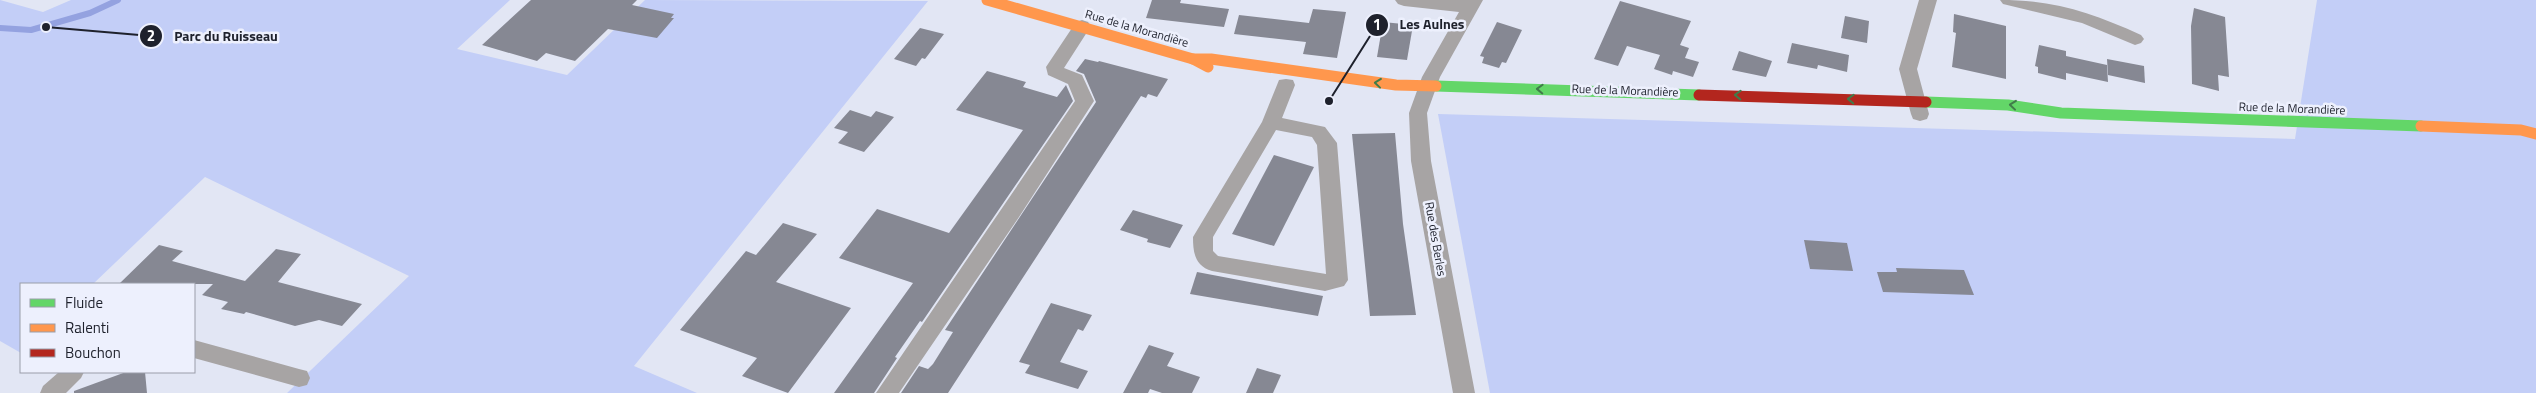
<svg xmlns="http://www.w3.org/2000/svg" width="2536" height="393" viewBox="0 0 2536 393" font-family="'Titillium Web',sans-serif">
	<style>
		.green { fill: #c3cef7 }
		.lines { fill: none; stroke-linecap: round; stroke-linejoin: round }
		.stream { stroke: #94a2e0; stroke-width: 6 }
		.building { fill: #868893 }
		.street { fill: #a7a4a4; fill-rule: evenodd }
		.fast { stroke: #63d668; stroke-width: 11 }
		.slow { stroke: #ff974d; stroke-width: 11 }
		.jam { stroke: #b3261e; stroke-width: 11 }
		.oneway { stroke: #407c4a }
		.labels { text-anchor: middle; dominant-baseline: central; stroke-width: 5; stroke-linejoin: round; paint-order: stroke }
		.street-label { font-size: 12px; fill: #1e212c; stroke: #edf0fd }
		.leader { fill: none; stroke: #1e212c; stroke-width: 2 }
		.callout-dot { fill: #1e212c; stroke: #edf0fd; stroke-width: 2 }
		.mark-label { font-size: 15px; text-anchor: middle; font-weight: bold; fill: #fff }
		.callout-label { font-size: 14px; text-anchor: middle; font-weight: bold; fill: #1e212c; stroke: #edf0fd; stroke-width: 5; stroke-linejoin: round; paint-order: stroke }
	</style>
	<rect width="100%" height="100%" fill="#e2e6f4"/>
	<!-- green -->
	<g class="green">
		<polygon points="0,0 43,12 71,0 510,0 457,49 567,75 645,0 928,1 634,366 697,393 287,393 409,276 205,177 93,284 21,284 21,353 0,341"/>
		<polygon points="2317,0 2536,0 2536,393 1490,393 1438,114 2295,139"/>
	</g>
	<g class="lines">
		<!-- stream -->
		<polyline class="stream" points="0,28 31,30 90,13 118,0"/>
	</g>
	<!-- building -->
	<g class="building">
		<polygon points="531,0 637,0 632,5 674,14 671,18 674,18 657,38 608,29 575,61 546,53 537,61 482,45"/>
		<polygon points="1152,0 1181,0 1180,3 1229,9 1224,27 1146,18"/>
		<polygon points="1620,1 1691,21 1680,45 1689,48 1685,58 1699,62 1693,77 1673,71 1672,75 1654,69 1660,55 1627,46 1618,66 1594,59"/>
		<polygon points="2194,8 2225,17 2229,77 2218,75 2219,91 2192,84 2191,26"/>
		<polygon points="1313,9 1346,12 1337,58 1303,54 1306,42 1234,34 1239,15 1309,23"/>
		<polygon points="1954,14 2006,26 2006,79 1952,67 1956,33 1953,32"/>
		<polygon points="1845,16 1869,21 1867,43 1841,38"/>
		<polygon points="1383,22 1413,25 1407,60 1377,57"/>
		<polygon points="1497,22 1522,30 1506,63 1502,62 1499,68 1482,63 1484,57 1480,56"/>
		<polygon points="920,28 944,34 925,59 922,58 916,66 894,59"/>
		<polygon points="1792,43 1849,55 1847,72 1818,65 1817,69 1787,63"/>
		<polygon points="2039,45 2066,51 2066,56 2107,65 2108,82 2066,73 2066,80 2038,73 2038,67 2035,66"/>
		<polygon points="1739,51 1772,61 1766,77 1732,70"/>
		<polygon points="1085,59 1098,62 1099,61 1168,79 1157,97 1148,94 1146,98 1141,96 948,393 901,393 919,366 928,369 933,364 953,332 945,330 1096,102 1084,74 1076,71"/>
		<polygon points="2107,59 2144,66 2145,83 2108,75"/>
		<polygon points="987,71 1026,82 1023,87 1057,97 1066,85 1073,101 922,322 920,321 895,357 897,358 874,393 834,393 913,283 839,258 877,209 949,233 1023,130 956,110"/>
		<polygon points="850,110 871,117 876,111 894,117 864,152 838,143 848,132 834,128"/>
		<polygon points="1395,133 1403,224 1416,315 1370,316 1352,134"/>
		<polygon points="1274,155 1314,167 1274,246 1232,234"/>
		<polygon points="1133,210 1183,225 1170,248 1147,242 1148,239 1120,230"/>
		<polygon points="783,223 817,234 776,282 851,308 788,393 742,376 757,358 680,330 746,251 756,255"/>
		<polygon points="1804,240 1847,243 1853,271 1810,269"/>
		<polygon points="159,245 183,251 172,261 245,281 276,249 301,254 278,282 362,304 342,326 319,320 295,326 246,312 244,314 221,309 228,302 202,295 213,284 119,284"/>
		<polygon points="1896,268 1964,270 1974,295 1883,292 1877,272 1897,272"/>
		<polygon points="1197,272 1323,296 1318,316 1190,294"/>
		<polygon points="1051,303 1092,315 1083,331 1078,329 1060,362 1088,371 1078,389 1025,373 1030,365 1019,362"/>
		<polygon points="1149,345 1174,353 1167,366 1200,377 1192,393 1162,393 1150,389 1148,393 1123,393"/>
		<polygon points="1257,368 1281,375 1273,393 1246,393"/>
		<polygon points="126,372 145,372 147,393 74,393 74,391"/>
	</g>
	<g class="lines">
		<!-- street -->
		<g class="street">
			<polygon points="1395,0 1483,0 1440,77 1427,113 1431,161 1475,393 1453,393 1411,161 1409,113 1422,77 1459,12 1404,6 1398,4"/>
			<polygon points="1919,0 1937,0 1917,69 1929,114 1927,119 1920,121 1913,119 1911,114 1899,69"/>
			<path d="M2000 0C2055 0 2092 13 2141 35L2144 39 2141 43 2135 45 2082 23 2003 4Z"/>
			<polygon points="1082,20 1088,22 1091,26 1064,68 1082,75 1094,101 1019,217 899,393 876,393 1075,101 1068,84 1048,75 1046,67 1076,22"/>
			<path d="M1286 79 1293 80 1295 85 1282 118 1325 127 1337 143 1348 280 1344 286 1325 291 1212 271C1195 266 1193 253 1193 237L1262 122 1277 85 1279 80ZM1276 130 1312 137 1317 145 1326 274 1218 256 1213 251V237Z"/>
			<polygon points="194,340 299,369 307,371 310,378 307,385 299,387 194,358"/>
			<polygon points="59,372 84,372 81,378 66,393 40,393 43,386"/>
		</g>
		<!-- fast -->
		<g class="fast">
			<polyline points="1436,86 1699,95"/>
			<polyline points="1926,102 2008,105 2061,113 2421,126"/>
		</g>
		<!-- slow -->
		<g class="slow">
			<polyline points="987,0 1193,59 1208,67"/>
			<polyline points="1193,59 1211,59 1396,85 1436,86"/>
			<polyline points="2421,126 2521,130 2536,134"/>
		</g>
		<!-- jam -->
		<polyline class="jam" points="1699,95 1926,102"/>
	</g>
	<!-- one-way arrows -->
	<defs><path id="oneway-chevron" d="M-2-3.5L2.5 0L-2 3.5" fill="none" stroke-width="1.6" stroke-linecap="round" stroke-linejoin="round" transform="scale(1.25)"/></defs>
	<g class="oneway">
		<use href="#oneway-chevron" transform="translate(1378 83) rotate(-174)"/>
		<use href="#oneway-chevron" transform="translate(1540 89) rotate(-178)"/>
		<use href="#oneway-chevron" transform="translate(1738 95) rotate(-178)"/>
		<use href="#oneway-chevron" transform="translate(1851 99) rotate(-178)"/>
		<use href="#oneway-chevron" transform="translate(2013 105) rotate(-174)"/>
	</g>
	<g class="labels">
		<!-- street labels -->
		<g class="street-label">
			<text transform="translate(1137 28) rotate(16)">Rue de la Morandière</text>
			<text transform="translate(1625 90) rotate(2)">Rue de la Morandière</text>
			<text transform="translate(2292 108) rotate(2)">Rue de la Morandière</text>
			<text transform="translate(1436 239) rotate(80)">Rue des Berles</text>
		</g>
	</g>
	<!-- callouts -->
	<path class="leader" d="M1329 101L1377 25M46 27L151 36"/>
	<g class="callout-dot">
		<circle cx="1329" cy="101" r="5"/>
		<circle cx="46" cy="27" r="5"/>
		<circle cx="1377" cy="25" r="12"/>
		<circle cx="151" cy="36" r="12"/>
	</g>
	<g class="mark-label">
		<text x="1377" y="30">1</text>
		<text x="151" y="41">2</text>
	</g>
	<g class="callout-label">
		<text x="1432" y="29">Les Aulnes</text>
		<text x="226" y="41">Parc du Ruisseau</text>
	</g>
	<!-- legend -->
	<rect x="20" y="283" width="175" height="90" fill="#edf0fd" stroke="#9a9da9"/>
	<rect x="30" y="299" width="25" height="8" fill="#63d668" stroke="#9a9da9"/>
	<text x="65" y="308" font-size="15" fill="#1e212c">Fluide</text>
	<rect x="30" y="324" width="25" height="8" fill="#ff974d" stroke="#9a9da9"/>
	<text x="65" y="333" font-size="15" fill="#1e212c">Ralenti</text>
	<rect x="30" y="349" width="25" height="8" fill="#b3261e" stroke="#9a9da9"/>
	<text x="65" y="358" font-size="15" fill="#1e212c">Bouchon</text>
</svg>
